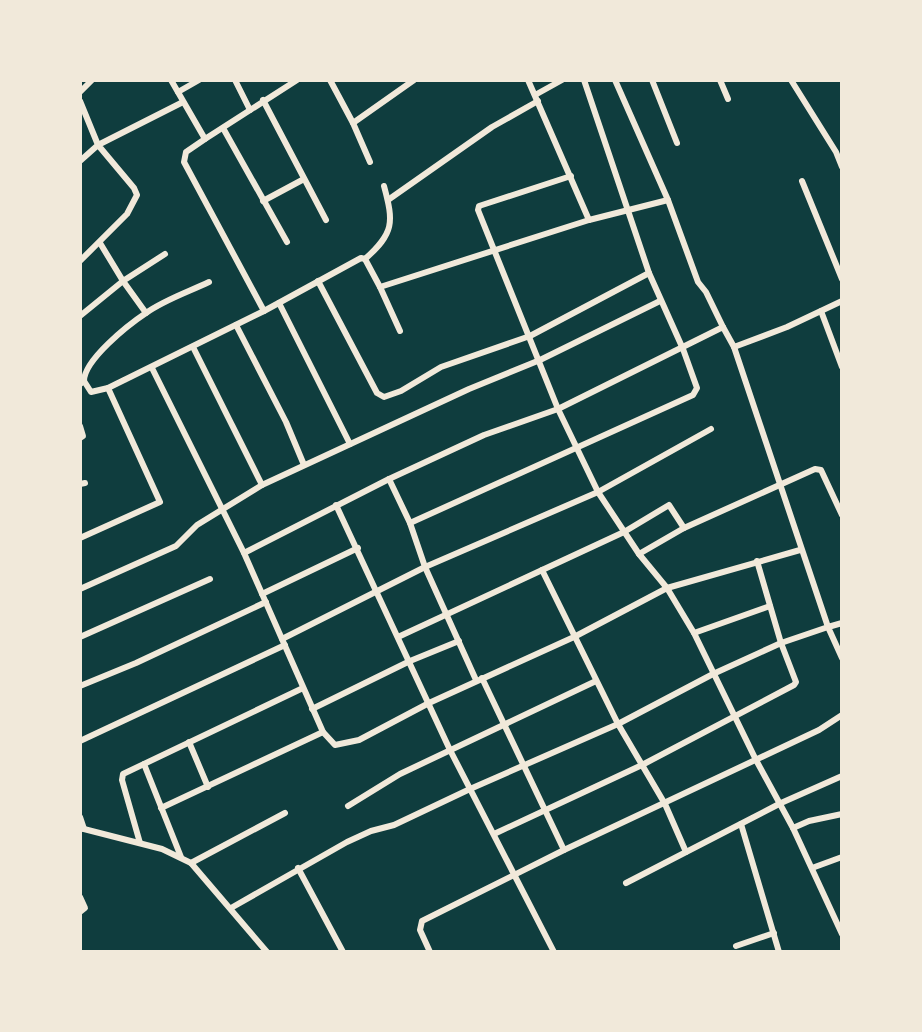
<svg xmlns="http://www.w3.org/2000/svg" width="922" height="1032" viewBox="0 0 922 1032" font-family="Montserrat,sans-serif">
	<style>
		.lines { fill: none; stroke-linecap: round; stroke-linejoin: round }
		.minor { stroke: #f1e9da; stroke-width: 6 }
	</style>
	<rect width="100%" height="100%" fill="#0f3d3e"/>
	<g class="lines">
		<!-- minor -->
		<g class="minor">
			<polyline points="171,80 205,139 297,80"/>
			<polyline points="235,80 250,110"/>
			<polyline points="330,80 353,123 370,162"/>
			<polyline points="528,80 589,220"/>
			<polyline points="615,80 668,200"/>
			<polyline points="652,80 677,143"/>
			<polyline points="720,80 728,99"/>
			<polyline points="791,80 836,152 842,167"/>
			<polyline points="80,92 92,80"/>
			<polyline points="178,92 199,80"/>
			<polyline points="535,95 562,80"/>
			<polyline points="263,100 326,220"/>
			<polyline points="80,101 98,145 80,161"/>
			<polyline points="353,123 414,80"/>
			<polyline points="223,128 287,242"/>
			<polyline points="205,139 186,152 184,162 264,311"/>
			<polyline points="571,176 479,206 478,210 558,409 598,492 639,554 667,588 694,633 756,760 793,828 842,934"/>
			<polyline points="802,181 842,279"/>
			<polyline points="388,200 492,127 538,101"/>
			<polyline points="263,201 304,179"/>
			<path d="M365 259C394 233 394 223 384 186"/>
			<polyline points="80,261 127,214 137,195 134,188 98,145 183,102"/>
			<polyline points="318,281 377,393 384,397 401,391 441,367 530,336 649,273"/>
			<polyline points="380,287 400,331"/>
			<polyline points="279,303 350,444"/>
			<polyline points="821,311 842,367"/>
			<polyline points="146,313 123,281 165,254"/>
			<polyline points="80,316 123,281 100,243"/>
			<polyline points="236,325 286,422 304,465"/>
			<polyline points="193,347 262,485"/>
			<polyline points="152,368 244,553 323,732 335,745 359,740 429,703 574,637 667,588 800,550"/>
			<polyline points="84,381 91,392 108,388 264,311 361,258 365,259 380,287 589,220 668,200 698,282 706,292 723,327"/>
			<path d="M80 384 84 381C84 360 128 325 146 313 164 300 188 292 209 282"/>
			<polyline points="80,426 83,436 80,438"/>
			<polyline points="389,479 410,523 425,567 476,680"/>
			<polyline points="80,484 85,483"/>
			<polyline points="336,505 450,750 554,952"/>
			<polyline points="410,523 693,395 697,388 683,349 649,273 584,80"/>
			<polyline points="80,538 160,502 108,388"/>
			<polyline points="244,553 389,479 484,435 558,409 723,327 734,347 787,327 842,301"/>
			<polyline points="639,554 684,528 815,469 821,470 842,515"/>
			<polyline points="542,570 618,724 665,804 686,852"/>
			<polyline points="80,589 176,546 197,525 262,485 469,389 540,360 660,301"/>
			<polyline points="262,594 358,548"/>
			<polyline points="842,623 828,627 842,658"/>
			<polyline points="694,633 770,606"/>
			<polyline points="80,637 210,579"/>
			<polyline points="398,637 624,532 669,505 684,528"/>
			<polyline points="282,639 425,567 598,492 711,429"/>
			<polyline points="482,678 564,850"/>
			<polyline points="80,686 136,663 266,602"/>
			<polyline points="312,709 410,661 459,641"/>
			<polyline points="80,741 285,645"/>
			<polyline points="189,742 208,787"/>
			<polyline points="144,764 181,857"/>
			<polyline points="348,806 400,774 596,681"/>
			<polyline points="161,808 323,732"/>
			<polyline points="80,817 84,829"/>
			<polyline points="741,824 779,952"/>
			<polyline points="80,828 162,849 191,863 267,952"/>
			<polyline points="793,828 809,821 842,814"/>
			<polyline points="494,834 642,765 794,685 796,682 781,643 757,561"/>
			<polyline points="140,843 122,780 123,774 303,688"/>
			<polyline points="191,863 285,813"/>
			<polyline points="298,868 343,952"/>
			<polyline points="812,868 842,857"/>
			<polyline points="626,883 781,803 842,776"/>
			<polyline points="80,897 85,908 80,912"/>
			<polyline points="231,908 347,842 371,831 394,825 470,789 618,724 713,674 781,643 828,627 734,347"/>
			<polyline points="736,946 774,933"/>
			<polyline points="430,952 420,930 422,921 564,850 819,730 842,715"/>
		</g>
	</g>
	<!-- border -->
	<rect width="922" height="1032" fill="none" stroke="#f1e9da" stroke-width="164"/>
</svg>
